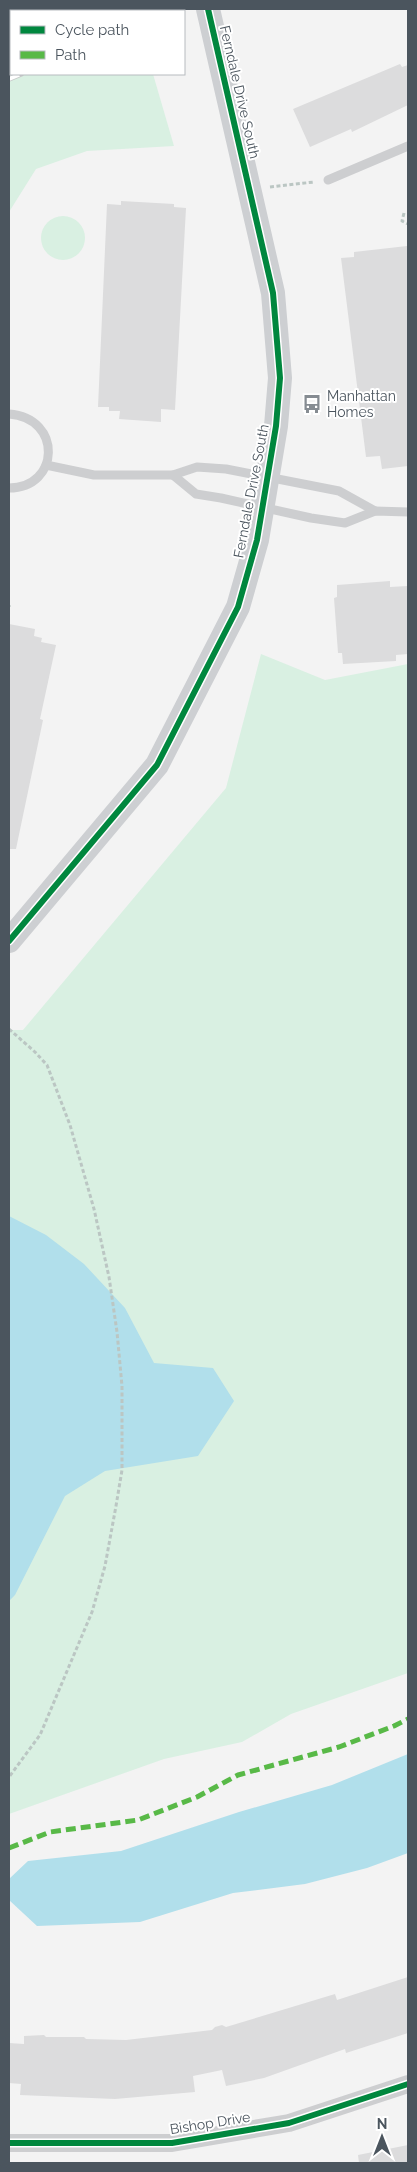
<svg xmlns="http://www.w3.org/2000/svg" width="417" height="2172" viewBox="0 0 417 2172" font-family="Raleway,sans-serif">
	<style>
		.green { fill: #d9f0e2 }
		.water { fill: #b1dfeb }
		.building { fill: #dcdcdd }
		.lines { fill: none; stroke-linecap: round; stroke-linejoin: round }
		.path { stroke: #bbc6c3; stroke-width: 3; stroke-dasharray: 4 2.5; stroke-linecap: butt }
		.lane { stroke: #cdced0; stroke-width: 9 }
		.street { stroke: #cdced0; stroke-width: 18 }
		.secondary { stroke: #cdcfd2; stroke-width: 24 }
		.rail-casing { stroke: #c8c9ca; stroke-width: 5.5 }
		.rail { stroke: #fff; stroke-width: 4; stroke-dasharray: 11; stroke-linecap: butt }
		.quiet { stroke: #58b947; stroke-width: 5; stroke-dasharray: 10 5; stroke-linecap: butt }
		.cycleway-casing { stroke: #fff; stroke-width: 9 }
		.cycleway { stroke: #00873e; stroke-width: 6 }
		.labels { text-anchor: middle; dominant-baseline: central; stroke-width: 4; stroke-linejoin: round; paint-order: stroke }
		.street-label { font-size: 14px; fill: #4b555e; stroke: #fff }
		.poi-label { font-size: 14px; fill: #4b555e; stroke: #fff; text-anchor: start }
	</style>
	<rect width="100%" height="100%" fill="#f3f3f3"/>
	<!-- green -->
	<g class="green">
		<polygon points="9,9 83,9 83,11 11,11 11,74 153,74 174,146 87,151 36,169 9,212"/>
		<circle cx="63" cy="238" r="22"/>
		<polygon points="261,654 325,680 408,664 408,1673 291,1714 242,1742 164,1759 9,1814 9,1030 23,1030 226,788"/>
	</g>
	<!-- water -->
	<g class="water">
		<polygon points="9,1216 46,1235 84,1264 125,1308 154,1363 213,1368 234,1401 198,1456 105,1471 65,1496 15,1595 9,1601"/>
		<polygon points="408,1754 408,1853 367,1868 305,1884 233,1893 140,1922 37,1926 9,1900 9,1879 28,1861 121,1851 239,1812 332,1785"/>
	</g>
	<!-- building -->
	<g class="building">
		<polygon points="400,64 402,67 408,65 408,105 352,132 351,129 310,147 293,109"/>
		<polygon points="121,201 174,204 174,207 186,208 175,410 161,409 161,422 119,419 120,411 109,411 109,407 98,407 107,204 121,205"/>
		<polygon points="407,246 408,466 382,469 380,456 366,457 341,258 354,257 354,252"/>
		<polygon points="390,581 390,587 408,586 408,654 396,655 396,661 343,664 342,653 338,653 334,598 337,597 337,585"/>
		<polygon points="9,624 35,629 34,636 42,638 41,642 56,645 40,719 43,720 16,849 9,849"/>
		<polygon points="408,1977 408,2033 346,2053 345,2049 264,2078 226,2086 222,2070 193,2076 195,2092 115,2099 20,2095 21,2084 9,2083 9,2043 24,2044 24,2036 44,2035 46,2037 84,2037 86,2039 126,2040 212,2030 215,2027 222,2025 226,2027 335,1994 337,2000"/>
		<polygon points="408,2145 408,2163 359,2163 358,2155"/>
	</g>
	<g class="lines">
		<!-- path -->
		<g class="path">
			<polyline points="270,187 314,182"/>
			<polyline points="404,213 402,221 408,224"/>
			<polyline points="9,606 10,605"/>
			<polyline points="9,1029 35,1052 47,1065 70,1125 94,1209 109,1277 117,1332 122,1386 122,1470 116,1506 105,1566 92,1612 40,1735 9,1777"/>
		</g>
		<!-- lane -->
		<g class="lane">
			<polyline points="328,180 408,146"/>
			<path d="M9 414C63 418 60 488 9 488"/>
			<polyline points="46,465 94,475 173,475 197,467 226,469 339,491 375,511"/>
			<polyline points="173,475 196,494 221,498 311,518 345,523 375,511 408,512"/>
		</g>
		<!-- street -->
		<polyline class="street" points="9,2143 172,2143 289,2123 408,2084"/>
		<!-- secondary -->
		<polyline class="secondary" points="9,941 157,765 238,607 257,540 276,426 280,378 273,293 208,9"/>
		<!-- rail casing -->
		<g class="rail-casing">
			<g id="rail">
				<polyline points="172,11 178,9"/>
				<polyline points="9,79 21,74"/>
			</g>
		</g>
		<!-- rail -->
		<use href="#rail" class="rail"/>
		<!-- quiet -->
		<polyline class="quiet" points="9,1848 50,1832 138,1820 197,1797 238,1775 339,1747 394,1726 408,1719"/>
		<!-- cycleway casing -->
		<g class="cycleway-casing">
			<g id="cycleway">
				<polyline points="9,941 157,765 238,607 257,540 276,426 280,378 273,293 208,9"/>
				<polyline points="9,2143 172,2143 289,2123 408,2084"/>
			</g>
		</g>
		<!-- cycleway -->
		<use href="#cycleway" class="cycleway"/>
	</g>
	<!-- icons -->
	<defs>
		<g id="bus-bare" transform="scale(1.5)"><path d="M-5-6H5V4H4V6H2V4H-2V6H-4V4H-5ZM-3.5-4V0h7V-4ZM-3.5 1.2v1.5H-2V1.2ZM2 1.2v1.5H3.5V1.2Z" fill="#868c92" stroke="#fff" stroke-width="2.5" paint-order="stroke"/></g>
	</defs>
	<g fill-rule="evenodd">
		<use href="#bus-bare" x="312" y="404"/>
	</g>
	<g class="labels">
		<!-- street labels -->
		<g class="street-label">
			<text transform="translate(240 92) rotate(77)">Ferndale Drive South</text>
			<text transform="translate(251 491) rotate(-79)">Ferndale Drive South</text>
			<text transform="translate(210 2123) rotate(-9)">Bishop Drive</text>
		</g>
		<!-- poi labels -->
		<g class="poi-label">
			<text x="327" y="396">Manhattan<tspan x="327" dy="16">Homes</tspan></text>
		</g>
	</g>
	<!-- border -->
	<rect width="417" height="2172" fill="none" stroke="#4b555e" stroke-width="20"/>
	<!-- legend -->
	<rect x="10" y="10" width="175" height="65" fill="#ffffff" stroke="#b7bbbf"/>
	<rect x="20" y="26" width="25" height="8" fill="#00873e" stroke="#b7bbbf"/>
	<text x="55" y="35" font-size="15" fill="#4b555e">Cycle path</text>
	<rect x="20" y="51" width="25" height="8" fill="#58b947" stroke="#b7bbbf"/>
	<text x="55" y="60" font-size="15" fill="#4b555e">Path</text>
	<!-- north arrow -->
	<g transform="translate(382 2137)" stroke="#ffffff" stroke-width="4" paint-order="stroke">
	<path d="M0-4L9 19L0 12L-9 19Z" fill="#4b555e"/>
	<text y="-8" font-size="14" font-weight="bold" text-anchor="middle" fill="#4b555e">N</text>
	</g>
</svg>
